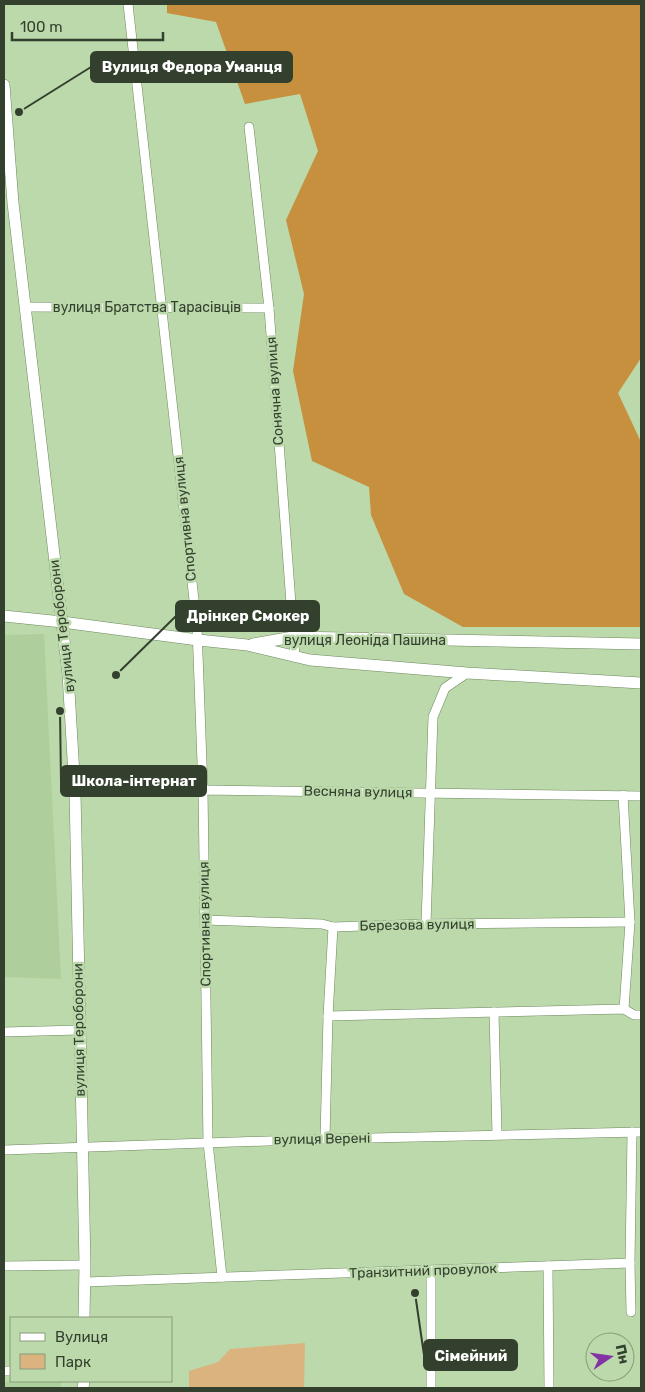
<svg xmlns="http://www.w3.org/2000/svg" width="645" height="1392" viewBox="0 0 645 1392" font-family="Rubik,sans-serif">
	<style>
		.built { fill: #aecf9b }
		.green { fill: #dbb37e }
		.forest { fill: #c6903e }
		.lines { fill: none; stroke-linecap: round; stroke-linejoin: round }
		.minor-casing { stroke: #6d885e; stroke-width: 10 }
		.secondary-casing { stroke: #6d885e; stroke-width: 12 }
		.minor { stroke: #fff; stroke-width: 9 }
		.secondary { stroke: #fff; stroke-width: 11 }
		.labels { text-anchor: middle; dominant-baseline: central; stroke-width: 5; stroke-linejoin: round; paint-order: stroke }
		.street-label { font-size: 14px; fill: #34402e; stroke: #bcd9ab }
		.leader { fill: none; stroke: #34402e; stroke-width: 2 }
		.callout-dot { fill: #34402e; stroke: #bcd9ab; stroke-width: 2 }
		.callout { fill: #34402e; stroke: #34402e; stroke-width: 2 }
		.callout-label { font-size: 15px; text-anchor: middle; font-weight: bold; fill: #fff }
	</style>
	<rect width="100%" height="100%" fill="#bcd9ab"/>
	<!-- built -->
	<g class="built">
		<polygon points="44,634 61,979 4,977 4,635"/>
		<polygon points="61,1381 61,1388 4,1388 4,1382"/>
	</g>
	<!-- green -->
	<polygon class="green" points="305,1343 304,1388 189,1388 189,1371 218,1362 230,1349"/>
	<!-- forest -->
	<polygon class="forest" points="167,4 641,4 641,358 618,393 641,442 641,627 463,627 404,594 371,515 369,487 312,461 293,371 304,294 286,220 318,151 300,94 245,104 216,22 167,13"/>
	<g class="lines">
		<!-- minor casing -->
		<g class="minor-casing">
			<g id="minor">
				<polyline points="128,4 197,627 203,790 208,1142 222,1277"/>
				<polyline points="249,127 269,308 295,657"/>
				<polyline points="25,307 269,308"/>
				<polyline points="75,792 203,790 641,796"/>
				<polyline points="623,795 630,922 624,1009"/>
				<polyline points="205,920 322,924 333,927 426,924 630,922"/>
				<polyline points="426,924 433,717 445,688 467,673"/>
				<polyline points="494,1012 497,1135"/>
				<polyline points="328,1016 624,1009 634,1015 641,1015"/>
				<polyline points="4,1032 79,1030"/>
				<polyline points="325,1139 328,1016 333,927"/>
				<polyline points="4,1150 325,1139 641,1132"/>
				<polyline points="630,1263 631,1312"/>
				<polyline points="4,1266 85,1265"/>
				<polyline points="548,1266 549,1388"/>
				<polyline points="431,1271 431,1388"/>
				<polyline points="85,1282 630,1263 632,1132"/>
				<polyline points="4,1371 11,1371"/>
			</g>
		</g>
		<!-- secondary casing -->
		<g class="secondary-casing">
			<g id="secondary">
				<polyline points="4,85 13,203 68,674 75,792 85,1265 84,1318"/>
				<polyline points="4,616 62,622 198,640 247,645 310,660 467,673 641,683"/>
				<polyline points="253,644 293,637 641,644"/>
				<polyline points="83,1388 84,1381"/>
			</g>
		</g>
		<!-- minor -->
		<use href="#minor" class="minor"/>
		<!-- secondary -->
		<use href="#secondary" class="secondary"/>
	</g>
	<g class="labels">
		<!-- street labels -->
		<g class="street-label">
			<text x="147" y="307">вулиця Братства Тарасівців</text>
			<text transform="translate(275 391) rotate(-94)">Сонячна вулиця</text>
			<text transform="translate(185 519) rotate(-96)">Спортивна вулиця</text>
			<text transform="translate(62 626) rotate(-97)">вулиця Тероборони</text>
			<text x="365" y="640">вулиця Леоніда Пашина</text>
			<text transform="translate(358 792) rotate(1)">Весняна вулиця</text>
			<text transform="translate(205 924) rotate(-91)">Спортивна вулиця</text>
			<text transform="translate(417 925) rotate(-1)">Березова вулиця</text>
			<text transform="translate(79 1030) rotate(-91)">вулиця Тероборони</text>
			<text transform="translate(322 1139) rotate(-1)">вулиця Верені</text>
			<text transform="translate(423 1271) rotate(-2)">Транзитний провулок</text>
		</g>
	</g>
	<!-- callouts -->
	<path class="leader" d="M19 112L91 67M116 675L176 616M60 711L61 781M415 1293L424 1355"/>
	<g class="callout-dot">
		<circle cx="19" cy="112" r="5"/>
		<circle cx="116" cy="675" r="5"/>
		<circle cx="60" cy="711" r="5"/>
		<circle cx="415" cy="1293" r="5"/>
	</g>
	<g class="callout">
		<rect x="91" y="52" width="201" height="30" rx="5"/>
		<rect x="176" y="601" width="143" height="30" rx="5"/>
		<rect x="61" y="766" width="145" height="30" rx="5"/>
		<rect x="424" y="1340" width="93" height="30" rx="5"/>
	</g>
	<g class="callout-label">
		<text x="192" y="72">Вулиця Федора Уманця</text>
		<text x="248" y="621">Дрінкер Смокер</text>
		<text x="134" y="786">Школа-інтернат</text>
		<text x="471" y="1361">Сімейний</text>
	</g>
	<!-- border -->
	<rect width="645" height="1392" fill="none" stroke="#34402e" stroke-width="10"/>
	<!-- legend -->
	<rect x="10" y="1317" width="162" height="65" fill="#bcd9ab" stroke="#869c79"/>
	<rect x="20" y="1333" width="25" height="8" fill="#ffffff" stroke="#869c79"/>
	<text x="55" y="1342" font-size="15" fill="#34402e">Вулиця</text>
	<rect x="20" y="1354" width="25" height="15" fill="#dbb37e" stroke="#869c79"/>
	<text x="55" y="1367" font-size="15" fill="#34402e">Парк</text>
	<!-- north arrow -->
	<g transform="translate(610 1357) rotate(77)"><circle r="24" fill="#bcd9ab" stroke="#869c79"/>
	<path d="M0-4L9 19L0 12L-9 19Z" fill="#8333a4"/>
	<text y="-8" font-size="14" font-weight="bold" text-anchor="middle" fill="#34402e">Пн</text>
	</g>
	<!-- scale -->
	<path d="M12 32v8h151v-8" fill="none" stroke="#34402e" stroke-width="2.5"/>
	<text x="20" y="32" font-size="15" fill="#34402e" stroke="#bcd9ab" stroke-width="4" paint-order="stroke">100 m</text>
</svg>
